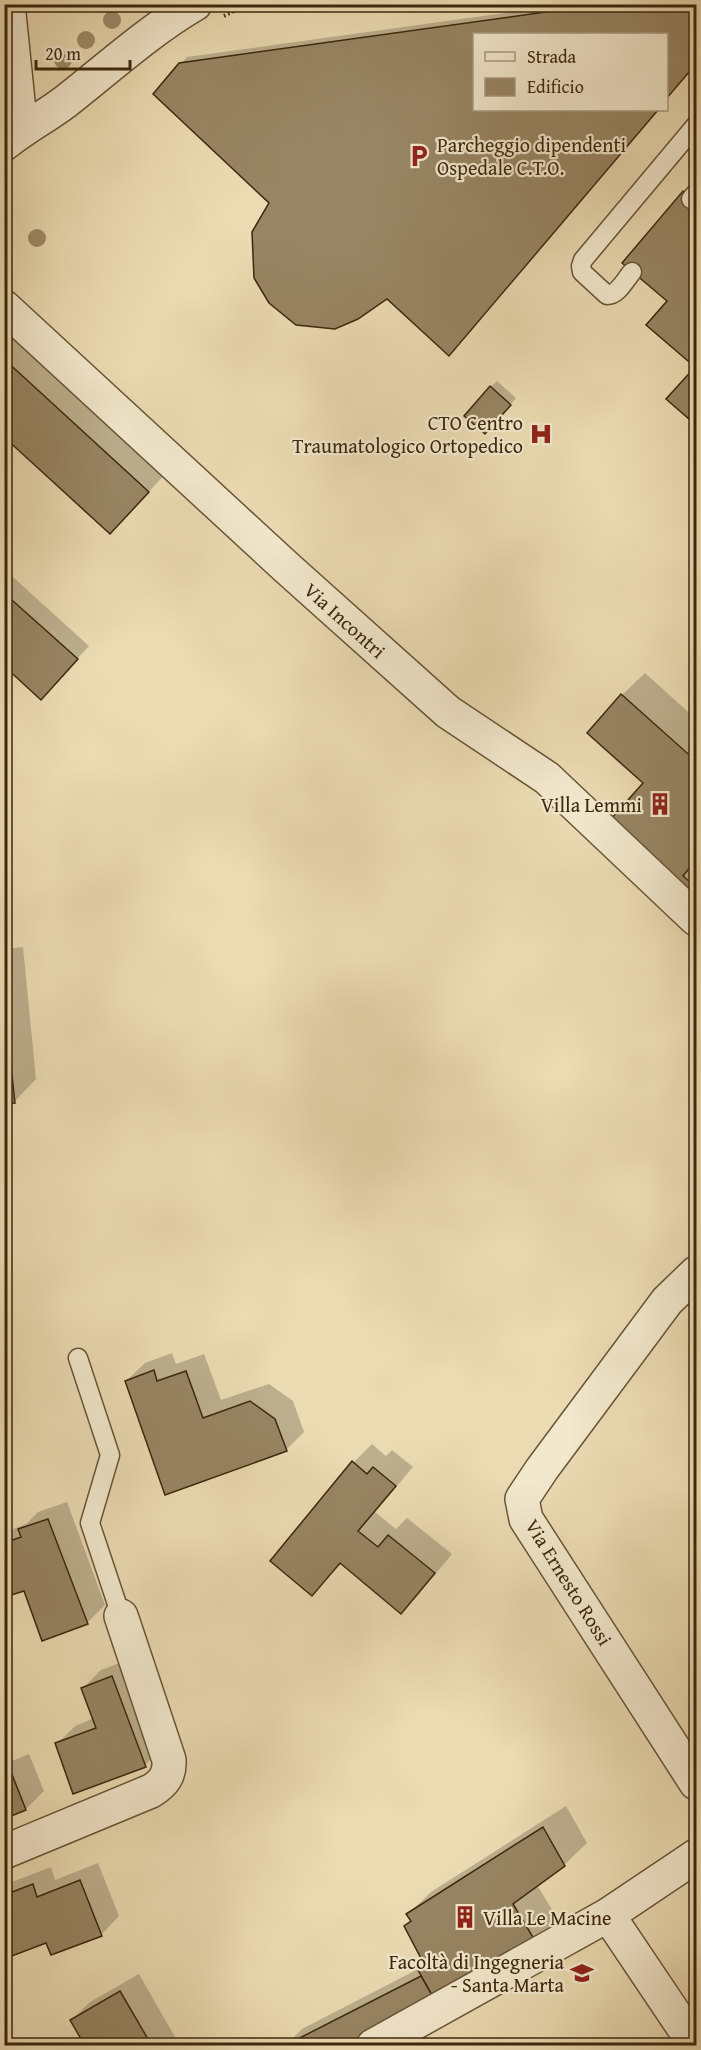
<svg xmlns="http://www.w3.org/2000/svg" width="701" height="2050" viewBox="0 0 701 2050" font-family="'Gentium Book Plus',serif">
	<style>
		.shadow { fill: #0003 }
		.building { fill: #978563; stroke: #3c270d; stroke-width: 1.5 }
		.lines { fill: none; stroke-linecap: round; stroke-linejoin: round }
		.service-casing { stroke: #685436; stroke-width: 21 }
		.minor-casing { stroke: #685436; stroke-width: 36 }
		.path { stroke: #3c270d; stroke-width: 4; stroke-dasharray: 1.5 3; stroke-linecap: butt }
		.service { stroke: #f2e8cd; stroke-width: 18 }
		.minor { stroke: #f2e8cd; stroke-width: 33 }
		.tree { fill: #9f8c6a }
		.labels { text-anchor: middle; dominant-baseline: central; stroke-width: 4.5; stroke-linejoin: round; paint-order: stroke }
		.poi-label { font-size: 20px; fill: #3c270d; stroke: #f2e8cd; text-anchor: end }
		.street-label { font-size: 20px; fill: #3c270d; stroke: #f2e8cd }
	</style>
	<rect width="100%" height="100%" fill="#ebdbb2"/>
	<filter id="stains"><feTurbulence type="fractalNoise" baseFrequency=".00333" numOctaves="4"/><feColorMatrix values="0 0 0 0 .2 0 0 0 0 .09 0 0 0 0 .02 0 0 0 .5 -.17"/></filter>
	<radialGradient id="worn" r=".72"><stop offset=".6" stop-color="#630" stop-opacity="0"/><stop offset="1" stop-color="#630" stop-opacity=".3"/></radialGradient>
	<!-- shadow -->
	<g class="shadow">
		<polygon points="569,4 696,4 696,63 666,98 666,34 474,34 474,110 657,110 455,348 387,297 271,202 180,64 187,57"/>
		<polygon points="696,180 696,367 649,325 669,301 684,192"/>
		<polygon points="4,306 176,463 110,532 4,435"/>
		<polygon points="696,367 696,423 669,399"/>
		<polygon points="497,381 516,398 491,426 491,387"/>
		<polygon points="4,569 89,646 53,685 4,664"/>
		<polygon points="645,673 696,719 696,910 645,783 622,695"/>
		<polygon points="23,947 36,1079 14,1102 4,1103 4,949"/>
		<polygon points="172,1353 176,1364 204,1354 221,1400 269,1384 293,1401 304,1432 286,1450 166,1493 126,1381 145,1363"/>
		<polygon points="372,1444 386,1456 392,1450 413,1467 375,1512 396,1529 407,1518 452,1554 419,1594 401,1612 342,1563 312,1594 272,1561 354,1462"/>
		<polygon points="67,1502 105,1605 87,1623 25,1589 5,1596 4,1593 4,1534 8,1531 26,1524 38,1512"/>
		<polygon points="130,1659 163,1747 145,1765 57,1744 75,1726 94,1718 83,1688 101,1670"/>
		<polygon points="29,1754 44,1791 26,1809 4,1817 4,1757 7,1763"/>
		<polygon points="566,1806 587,1843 564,1865 537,1885 562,1926 437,2005 285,2046 302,2029 424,1966 426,1965 405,1927 412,1920 408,1914 431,1892"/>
		<polygon points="98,1863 119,1916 101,1935 47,1941 4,1957 4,1885 51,1867 55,1880"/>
		<polygon points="139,1974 175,2037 166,2046 87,2046 72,2020 90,2002"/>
	</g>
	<!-- building -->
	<g class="building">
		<polygon points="603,4 696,4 696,64 666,99 666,34 474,34 474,110 658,110 449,356 387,299 358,319 335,329 296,325 269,303 254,278 252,232 269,203 153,94 179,63"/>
		<polygon points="683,191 696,203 696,425 666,399 695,367 646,325 667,301 622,263"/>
		<polygon points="4,359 149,492 110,534 4,437"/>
		<polygon points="490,386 511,405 485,434 464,416"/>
		<polygon points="4,593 78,659 41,700 4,666"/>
		<polygon points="621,694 696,761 696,860 683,876 696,887 696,912 603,828 643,783 587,733"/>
		<polygon points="4,1001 15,1103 4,1104"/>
		<polygon points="154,1370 157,1381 186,1371 203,1418 250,1401 275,1419 287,1451 165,1495 125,1381"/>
		<polygon points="352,1461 367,1474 373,1467 396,1486 358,1531 378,1547 388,1535 435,1573 401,1614 340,1563 312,1596 270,1561"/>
		<polygon points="48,1519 88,1624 42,1641 24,1591 5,1597 4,1543 21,1537 18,1529"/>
		<polygon points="112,1676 146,1767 73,1794 55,1743 96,1728 81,1688"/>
		<polygon points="11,1772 26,1810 4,1819 4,1774"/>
		<polygon points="543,1827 565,1866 513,1904 540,1949 438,2006 418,1970 425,1966 404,1926 411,1921 406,1914"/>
		<polygon points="80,1880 102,1936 51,1955 46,1943 4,1959 4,1895 33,1884 37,1897"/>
		<polygon points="421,1976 438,2006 358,2046 284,2046"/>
		<polygon points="120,1991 152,2046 85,2046 70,2020"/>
	</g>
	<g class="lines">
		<!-- service casing -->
		<g class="service-casing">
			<g id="service">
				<polyline points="691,199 696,193"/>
				<path d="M632 272C625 280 618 295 607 295L582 272 581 266 583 260 696 125"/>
				<polyline points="78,1358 110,1455 90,1523 121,1616"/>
			</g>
		</g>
		<!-- minor casing -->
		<g class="minor-casing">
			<g id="minor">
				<polyline points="8,4 21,130"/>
				<path d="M4 144C24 128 45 117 65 102 106 70 150 30 195 4"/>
				<polyline points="4,307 286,567 448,712 547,778 696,919"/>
				<polyline points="696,1273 667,1301 542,1469 522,1499 526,1519 696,1783"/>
				<path d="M4 1852 151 1791C164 1783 170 1775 169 1760L121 1616"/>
				<polyline points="608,1915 696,2046"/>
				<polyline points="373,2046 608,1915 696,1856"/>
			</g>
		</g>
		<!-- path -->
		<polyline class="path" points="224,16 248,4"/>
		<!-- service -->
		<use href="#service" class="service"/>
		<!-- minor -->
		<use href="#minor" class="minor"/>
	</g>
	<!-- trees -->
	<g class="tree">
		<circle cx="112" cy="20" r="9"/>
		<circle cx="86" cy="40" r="9"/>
		<circle cx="63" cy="60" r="9"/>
		<circle cx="37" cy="238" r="9"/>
	</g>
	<!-- icons -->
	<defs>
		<g id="parking-bare" transform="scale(1.8)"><path d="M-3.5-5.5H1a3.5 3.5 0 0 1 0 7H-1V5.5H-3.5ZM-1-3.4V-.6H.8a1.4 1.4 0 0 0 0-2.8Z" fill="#8f2418" stroke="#f2e8cd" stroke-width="2.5" paint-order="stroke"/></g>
		<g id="hospital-bare" transform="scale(1.8)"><path d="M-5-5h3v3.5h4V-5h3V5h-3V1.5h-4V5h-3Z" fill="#8f2418" stroke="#f2e8cd" stroke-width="2.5" paint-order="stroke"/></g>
		<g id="building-bare" transform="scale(1.8)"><path d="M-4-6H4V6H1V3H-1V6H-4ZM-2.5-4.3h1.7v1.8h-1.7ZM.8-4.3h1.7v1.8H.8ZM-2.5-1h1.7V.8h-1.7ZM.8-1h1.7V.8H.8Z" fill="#8f2418" stroke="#f2e8cd" stroke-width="2.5" paint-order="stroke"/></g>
		<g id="university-bare" transform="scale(1.8)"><path d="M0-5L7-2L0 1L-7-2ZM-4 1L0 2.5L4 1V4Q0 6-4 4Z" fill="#8f2418" stroke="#f2e8cd" stroke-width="2.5" paint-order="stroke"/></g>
	</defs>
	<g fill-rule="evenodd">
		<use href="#parking-bare" x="419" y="156"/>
		<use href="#hospital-bare" x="541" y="434"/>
		<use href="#building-bare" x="660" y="804"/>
		<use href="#building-bare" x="465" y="1917"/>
		<use href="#university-bare" x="582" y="1973"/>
	</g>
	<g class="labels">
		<!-- poi labels -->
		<g class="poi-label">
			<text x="437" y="144" text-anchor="start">Parcheggio dipendenti<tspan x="437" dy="23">Ospedale C.T.O.</tspan></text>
			<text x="523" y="422">CTO Centro<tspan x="523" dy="23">Traumatologico Ortopedico</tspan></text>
			<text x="642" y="804">Villa Lemmi</text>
			<text x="483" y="1917" text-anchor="start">Villa Le Macine</text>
			<text x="564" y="1961">Facoltà di Ingegneria<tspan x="564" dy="23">- Santa Marta</tspan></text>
		</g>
		<!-- street labels -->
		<g class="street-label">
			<text transform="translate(345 620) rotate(42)">Via Incontri</text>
			<text transform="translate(569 1582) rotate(58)">Via Ernesto Rossi</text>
		</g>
	</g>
	<!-- margin -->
	<rect width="701" height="2050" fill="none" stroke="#ebdbb2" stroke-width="24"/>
	<rect x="6" y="6" width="689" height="2038" fill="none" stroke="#3c270d" stroke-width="3"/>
	<rect x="12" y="12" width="677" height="2026" fill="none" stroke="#3c270d" stroke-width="1.5"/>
	<!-- legend -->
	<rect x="473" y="33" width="195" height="78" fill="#f2e8cd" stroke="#a99b80" stroke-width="1.5"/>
	<rect x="485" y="52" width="30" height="9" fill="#f2e8cd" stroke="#a99b80" stroke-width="1.5"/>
	<text x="527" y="63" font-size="18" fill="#3c270d">Strada</text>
	<rect x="485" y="78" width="30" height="18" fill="#978563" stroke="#a99b80" stroke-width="1.5"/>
	<text x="527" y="93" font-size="18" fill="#3c270d">Edificio</text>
	<!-- scale -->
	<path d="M36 60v9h94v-9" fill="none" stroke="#3c270d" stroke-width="3"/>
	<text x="45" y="60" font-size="18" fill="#3c270d" stroke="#f2e8cd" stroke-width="4.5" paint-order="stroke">20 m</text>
	<rect width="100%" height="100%" filter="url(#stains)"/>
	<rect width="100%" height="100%" fill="url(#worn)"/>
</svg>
